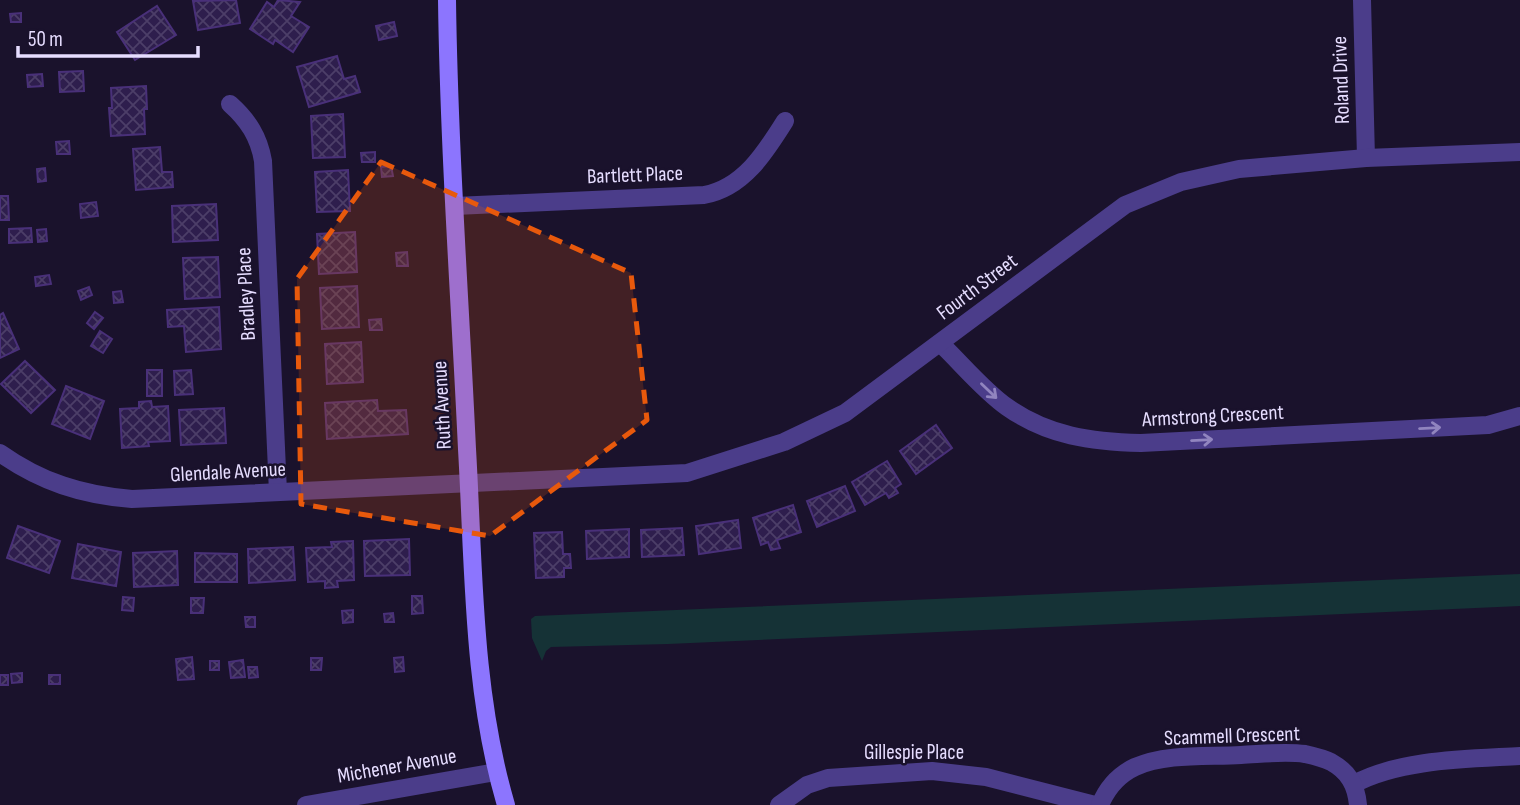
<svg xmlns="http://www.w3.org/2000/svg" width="1520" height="805" viewBox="0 0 1520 805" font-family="'Sofia Sans Condensed',sans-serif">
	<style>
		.green { fill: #153236 }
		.building { fill: url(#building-cross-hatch); stroke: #493079; stroke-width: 2 }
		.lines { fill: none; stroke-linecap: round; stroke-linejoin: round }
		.minor { stroke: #4b3d8a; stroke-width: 18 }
		.tertiary { stroke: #4b3d8a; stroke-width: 18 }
		.secondary { stroke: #8c75fe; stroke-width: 18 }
		.oneway { stroke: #9185bf }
		.marked { fill: #e8590c; fill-opacity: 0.2; stroke: #e8590c; stroke-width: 5; stroke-dasharray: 14 9; stroke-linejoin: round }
		.labels { text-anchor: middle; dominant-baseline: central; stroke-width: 5; stroke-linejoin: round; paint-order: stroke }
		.street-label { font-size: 21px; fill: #e6ddff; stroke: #1a122c }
	</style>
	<defs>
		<pattern id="building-cross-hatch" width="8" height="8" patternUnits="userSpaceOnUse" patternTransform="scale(1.75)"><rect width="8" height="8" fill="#2e1e4d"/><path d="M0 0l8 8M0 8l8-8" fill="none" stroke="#4c3e68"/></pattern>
	</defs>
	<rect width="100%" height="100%" fill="#1a122c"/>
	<!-- green -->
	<polygon class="green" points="1520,574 1520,606 668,644 551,647 546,651 542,661 532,638 531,619 535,616"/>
	<!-- building -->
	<g class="building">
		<polygon points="236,0 240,23 198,30 193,1"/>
		<polygon points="278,0 300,2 291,16 309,27 293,52 275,40 273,44 250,29 267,2 274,7"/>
		<polygon points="157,6 176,35 135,60 117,32"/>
		<polygon points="21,13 21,22 11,22 10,14"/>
		<polygon points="394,22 397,36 379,40 376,26"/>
		<polygon points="337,56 344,79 355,76 360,92 309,107 297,67"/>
		<polygon points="83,71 84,91 60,92 59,72"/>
		<polygon points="42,74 43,86 28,87 27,75"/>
		<polygon points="146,86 147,109 144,109 145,134 111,136 109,108 112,108 111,88"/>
		<polygon points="343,114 345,157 313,158 311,116"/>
		<polygon points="69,141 70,154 57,154 56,142"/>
		<polygon points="160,147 162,172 172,172 173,187 136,190 133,149"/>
		<polygon points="375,152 375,162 362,162 361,153"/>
		<polygon points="391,166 393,176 382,177 381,167"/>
		<polygon points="45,168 46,181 38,182 37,169"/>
		<polygon points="348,170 350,211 317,212 315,172"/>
		<polygon points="0,196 8,196 9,220 0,220"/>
		<polygon points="96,202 98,216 81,218 80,204"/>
		<polygon points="216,204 218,240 173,242 172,206"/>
		<polygon points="31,228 32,242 9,243 9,229"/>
		<polygon points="46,229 47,241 38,242 37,230"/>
		<polygon points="355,232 357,272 319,274 317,234"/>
		<polygon points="407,252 408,266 397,266 396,253"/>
		<polygon points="218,257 220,297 185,299 183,258"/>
		<polygon points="49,275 51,284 36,286 35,277"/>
		<polygon points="357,286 359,327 322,329 320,288"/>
		<polygon points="89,287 92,295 81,300 78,291"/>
		<polygon points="121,291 123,302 114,303 113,292"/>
		<polygon points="219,307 221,349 186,352 184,326 168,327 167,310"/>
		<polygon points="95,312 103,318 94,329 87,323"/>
		<polygon points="3,313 19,349 0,358 0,315"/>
		<polygon points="381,319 382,330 370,330 369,320"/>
		<polygon points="100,331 112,339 103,353 91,346"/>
		<polygon points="361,342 363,382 327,384 325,344"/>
		<polygon points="25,361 55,390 31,413 1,384"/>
		<rect x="147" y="370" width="15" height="26"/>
		<polygon points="191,370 193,394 175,395 174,371"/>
		<polygon points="66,386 104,401 90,439 52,424"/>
		<polygon points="377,400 378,411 406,410 408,434 327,439 325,403"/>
		<polygon points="151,401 152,407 168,406 170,441 148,442 149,446 122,448 120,409 139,408 139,402"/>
		<polygon points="224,408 226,443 181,445 179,410"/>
		<polygon points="936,425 952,448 916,474 900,451"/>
		<polygon points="887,461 901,484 895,488 898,493 889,498 886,493 865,505 852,482"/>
		<polygon points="845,486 855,511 817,527 807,501"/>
		<polygon points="793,505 801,532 777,540 780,548 771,550 768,542 761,545 753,518"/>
		<polygon points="738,520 741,548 699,554 696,526"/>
		<polygon points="18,526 60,541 49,573 7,558"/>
		<polygon points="682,528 684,555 642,557 641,530"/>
		<polygon points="629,529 629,557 587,559 586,531"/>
		<polygon points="562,532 563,554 570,554 571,568 564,568 564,577 536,578 534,533"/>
		<polygon points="409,539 410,575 365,576 364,541"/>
		<polygon points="353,541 354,580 337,581 338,587 325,588 325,581 308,582 306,548 332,547 331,542"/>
		<polygon points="78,544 121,552 116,586 72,578"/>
		<polygon points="293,547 295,580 249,583 248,549"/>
		<polygon points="177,551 178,585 134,587 133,553"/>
		<polygon points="195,553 237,554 237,582 195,582"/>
		<polygon points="412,596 422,596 423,613 412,614"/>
		<polygon points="123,597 134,598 133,611 122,610"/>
		<polygon points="191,598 204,598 203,613 191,613"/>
		<polygon points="353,610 353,622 343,623 342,611"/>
		<polygon points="393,613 394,622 385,622 384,614"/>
		<polygon points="245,617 255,617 255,627 246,627"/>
		<polygon points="192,657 194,679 178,680 176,659"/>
		<polygon points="403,657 404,671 395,672 394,658"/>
		<polygon points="311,658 322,658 321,670 311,670"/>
		<polygon points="243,660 245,677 231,678 229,662"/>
		<rect x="210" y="661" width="9" height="9"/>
		<polygon points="248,667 257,667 258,677 249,678"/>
		<polygon points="22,673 22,682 12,683 11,674"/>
		<rect x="0" y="675" width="8" height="10"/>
		<rect x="49" y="675" width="11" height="9"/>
	</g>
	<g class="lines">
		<!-- minor -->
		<g class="minor">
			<polyline points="1362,0 1366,158"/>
			<path d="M230 104C248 120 259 137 263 161L278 492"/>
			<path d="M455 206 704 195C743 188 765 153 785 121"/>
			<path d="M940 343C961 363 984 391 1007 407 1048 436 1092 442 1141 443L1488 425 1520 416"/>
			<path d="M0 453C41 482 82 495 132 499L687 473 784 442 845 413 1125 205 1181 182 1239 169 1366 158 1520 152"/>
			<path d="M1354 784C1400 759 1469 759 1520 756"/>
			<polyline points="779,805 807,785 828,778 932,771 986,777 1095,805"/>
			<path d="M1100 805C1107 788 1118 775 1135 767 1166 753 1208 757 1241 755 1262 754 1285 751 1305 754 1314 756 1323 758 1331 762 1349 772 1356 785 1358 805"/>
		</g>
		<!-- tertiary -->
		<polyline class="tertiary" points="306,805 496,772"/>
		<!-- secondary -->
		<path class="secondary" d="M447 0C449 150 460 299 467 449 474 568 472 690 506 805"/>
	</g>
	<!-- one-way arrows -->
	<defs><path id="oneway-shaft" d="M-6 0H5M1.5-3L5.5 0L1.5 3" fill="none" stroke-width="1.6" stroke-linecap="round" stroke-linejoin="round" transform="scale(1.75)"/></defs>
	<g class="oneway">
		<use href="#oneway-shaft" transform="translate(989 391) rotate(44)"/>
		<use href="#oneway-shaft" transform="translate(1430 428) rotate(-3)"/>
		<use href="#oneway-shaft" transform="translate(1202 440) rotate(-3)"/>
	</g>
	<!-- marked area -->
	<path class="marked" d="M381 162 631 273 647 420 490 536 301 504 297 279Z"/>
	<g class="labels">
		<!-- street labels -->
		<g class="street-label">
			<text transform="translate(1341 80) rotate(-92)">Roland Drive</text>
			<text transform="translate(635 175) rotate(-2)">Bartlett Place</text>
			<text transform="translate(977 287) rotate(-37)">Fourth Street</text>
			<text transform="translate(246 294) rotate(-93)">Bradley Place</text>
			<text transform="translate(442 405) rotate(-93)">Ruth Avenue</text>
			<text transform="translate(1213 416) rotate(-3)">Armstrong Crescent</text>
			<text transform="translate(228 472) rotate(-3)">Glendale Avenue</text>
			<text transform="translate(1232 736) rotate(-2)">Scammell Crescent</text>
			<text x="914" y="752">Gillespie Place</text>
			<text transform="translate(397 766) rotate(-10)">Michener Avenue</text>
		</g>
	</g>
	<!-- scale -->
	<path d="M18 46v10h180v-10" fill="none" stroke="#e6ddff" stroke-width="3.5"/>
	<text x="28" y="46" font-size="21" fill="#e6ddff" stroke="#1a122c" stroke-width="5" paint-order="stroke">50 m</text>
</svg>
